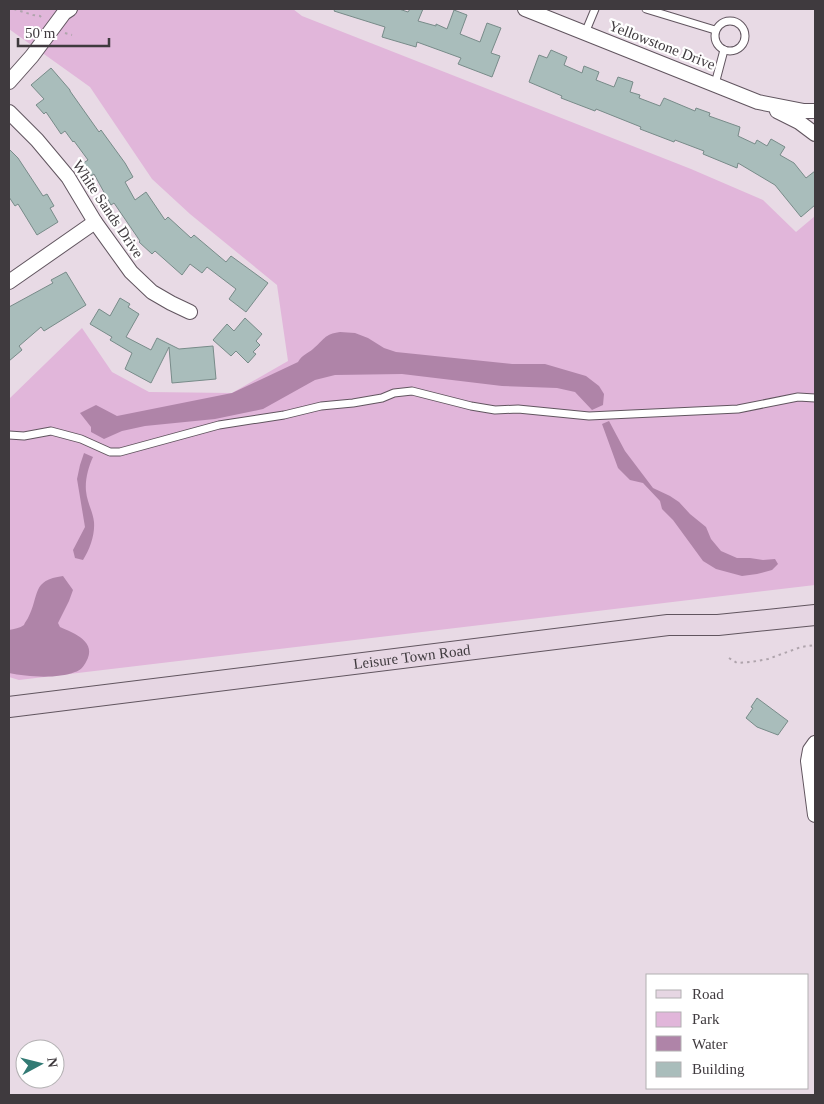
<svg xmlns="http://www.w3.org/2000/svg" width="824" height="1104" viewBox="0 0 824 1104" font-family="'Times New Roman',serif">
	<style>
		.green { fill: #e1b6da }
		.water { fill: #af84a8 }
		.building { fill: #a9bdbb; stroke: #788b89 }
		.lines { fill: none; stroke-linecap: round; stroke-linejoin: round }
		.service-casing { stroke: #61555f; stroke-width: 9 }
		.minor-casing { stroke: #61555f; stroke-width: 16 }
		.secondary-casing { stroke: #61555f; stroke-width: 22 }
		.path { stroke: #afa4ac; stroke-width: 2; stroke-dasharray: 2.5 4; stroke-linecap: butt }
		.service { stroke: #fff; stroke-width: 7 }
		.minor { stroke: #fff; stroke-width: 14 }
		.secondary { stroke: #e6d6e3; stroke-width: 20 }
		.labels { text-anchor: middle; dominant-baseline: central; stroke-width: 4.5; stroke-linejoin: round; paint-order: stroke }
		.street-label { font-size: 15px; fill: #3f3a3e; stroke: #fff }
	</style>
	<rect width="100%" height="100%" fill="#e8dae5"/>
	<!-- green -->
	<polygon class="green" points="9,9 293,9 302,16 691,169 763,200 796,232 815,216 815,585 19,680 9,677 9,399 82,328 112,372 149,392 232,393 288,361 277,285 190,214 152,179 90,87 9,29"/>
	<!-- water -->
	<g class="water">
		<path d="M340 332 355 333 368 338 384 348 396 352 512 364H545L586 376 599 386 604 394 603 405 592 410 575 392 557 388 502 386 402 374 335 375 315 380 263 409 215 419 145 426 122 431 104 439 91 432V427L80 413 96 405 117 416 232 393 298 362C303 354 307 354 313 349 324 340 324 334 340 332Z"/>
		<polygon points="609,421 625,451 653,488 670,496 679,502 690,514 706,527 711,539 721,551 737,558 750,558 763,560 775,559 778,564 772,570 757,574 742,576 716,569 703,561 673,520 662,509 660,501 643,483 630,480 618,468 602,424"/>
		<path d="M84 453 93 457C88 468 85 480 86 491 87 502 93 512 94 522 95 535 90 549 83 560L75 558 73 550 85 527 77 479 80 465Z"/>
		<path d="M63 576 73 590 69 601 58 623 60 627C74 633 98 642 86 662 84 666 80 671 75 672 57 679 28 677 9 673V630C14 629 20 628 24 625 24 624 28 618 28 618 40 595 31 580 63 576Z"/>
	</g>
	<!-- building -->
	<g class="building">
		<polygon points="335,9 399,9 408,12 410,9 423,9 418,21 436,26 436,24 447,29 454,10 467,15 460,34 480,42 487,23 501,28 491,53 500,56 492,77 458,64 461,58 417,42 416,47 382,37 385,27 334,11"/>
		<polygon points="551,50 567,57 564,65 582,73 584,66 599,72 596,80 614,87 618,77 633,82 630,92 640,95 639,98 660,106 664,98 695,111 696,108 710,113 709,116 740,127 738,136 755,144 757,140 767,146 771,139 785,147 780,155 794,163 806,178 815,171 815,205 801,217 775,185 738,163 737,168 703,154 704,151 675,140 674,142 640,129 641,127 596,109 595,111 561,98 562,96 529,82 539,55 547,58"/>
		<polygon points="51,68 70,90 70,91 99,132 101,130 125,163 133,177 125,182 135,200 146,192 165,220 168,217 191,238 194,235 226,262 231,256 268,283 246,312 229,299 236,289 207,267 202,273 190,264 182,275 155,251 152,254 139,242 140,241 114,203 111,205 94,174 91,176 82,164 88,160 74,141 73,142 65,131 61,134 46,112 44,114 36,105 44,99 31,85"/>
		<polygon points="9,149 18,158 43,196 47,194 54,206 50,208 58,222 37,235 18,204 15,206 9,197"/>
		<polygon points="66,272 86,305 44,331 41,327 19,346 22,350 9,361 9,307 53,283 51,280"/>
		<polygon points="120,298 130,304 128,307 139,314 126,337 151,350 157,338 179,349 213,346 216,379 172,383 169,347 151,383 125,369 132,353 110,340 112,337 90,324 99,309 110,316"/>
		<polygon points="245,318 262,334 256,341 260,345 253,352 256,354 248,363 236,351 231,356 213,340 227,324 234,331"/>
		<polygon points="757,698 788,721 778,735 757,727 746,718 753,708 751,707"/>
	</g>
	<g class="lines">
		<!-- service casing -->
		<g class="service-casing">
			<g id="service">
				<polyline points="646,9 715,30"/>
				<circle cx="730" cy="36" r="15"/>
				<polyline points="585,33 595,9"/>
				<polyline points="715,84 724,50"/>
				<polyline points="9,435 24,436 51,431 81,439 110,452 120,452 219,425 284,415 321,406 353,403 382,398 394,393 412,391 471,406 495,410 518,409 589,416 738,409 798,397 815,398"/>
			</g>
		</g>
		<!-- minor casing -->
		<g class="minor-casing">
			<g id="minor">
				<polyline points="525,9 758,102 804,111 815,111"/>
				<polyline points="9,82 32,56 64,13 70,9"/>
				<polyline points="777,111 799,122 815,134"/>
				<polyline points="9,112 37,140 68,177 95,222 131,272 152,292 171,303 190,312"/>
				<polyline points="9,282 95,222"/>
				<polyline points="815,743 810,750 808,761 815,815"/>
			</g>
		</g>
		<!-- secondary casing -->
		<g class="secondary-casing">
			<g id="secondary">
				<path id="s1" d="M9 707 668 625H718L815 615"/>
			</g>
		</g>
		<!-- path -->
		<g class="path">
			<polyline points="14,9 33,15 40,16 43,19"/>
			<polyline points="65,33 72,35"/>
			<polyline points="729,658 737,663 751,662 768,659 801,647 815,645"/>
		</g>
		<!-- service -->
		<use href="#service" class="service"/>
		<!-- minor -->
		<use href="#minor" class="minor"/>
		<!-- secondary -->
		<use href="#secondary" class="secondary"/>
	</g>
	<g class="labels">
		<!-- street labels -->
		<g class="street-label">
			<text transform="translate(662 45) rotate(21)">Yellowstone Drive</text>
			<text transform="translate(108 209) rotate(56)">White Sands Drive</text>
			<text stroke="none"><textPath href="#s1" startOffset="406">Leisure Town Road</textPath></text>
		</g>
	</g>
	<!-- border -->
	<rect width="824" height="1104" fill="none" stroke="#3f3a3e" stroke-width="20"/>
	<!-- legend -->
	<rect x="646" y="974" width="162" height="115" fill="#ffffff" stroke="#b2b0b2"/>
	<rect x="656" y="990" width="25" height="8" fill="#e6d6e3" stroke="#b2b0b2"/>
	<text x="692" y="999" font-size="15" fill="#3f3a3e">Road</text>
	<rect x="656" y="1012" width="25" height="15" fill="#e1b6da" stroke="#b2b0b2"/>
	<text x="692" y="1024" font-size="15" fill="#3f3a3e">Park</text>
	<rect x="656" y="1036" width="25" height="15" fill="#af84a8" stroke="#b2b0b2"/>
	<text x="692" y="1049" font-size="15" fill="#3f3a3e">Water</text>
	<rect x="656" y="1062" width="25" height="15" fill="#a9bdbb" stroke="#b2b0b2"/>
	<text x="692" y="1074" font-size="15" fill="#3f3a3e">Building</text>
	<!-- north arrow -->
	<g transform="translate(40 1064) rotate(83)"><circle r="24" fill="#ffffff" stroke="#b2b0b2"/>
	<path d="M0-4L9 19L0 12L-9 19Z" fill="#327a74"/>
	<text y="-8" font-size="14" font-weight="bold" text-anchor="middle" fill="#3f3a3e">N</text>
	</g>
	<!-- scale -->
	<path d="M18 38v8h91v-8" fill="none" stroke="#3f3a3e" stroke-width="2.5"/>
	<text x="25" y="38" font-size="15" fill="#3f3a3e" stroke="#ffffff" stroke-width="4" paint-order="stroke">50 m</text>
</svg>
